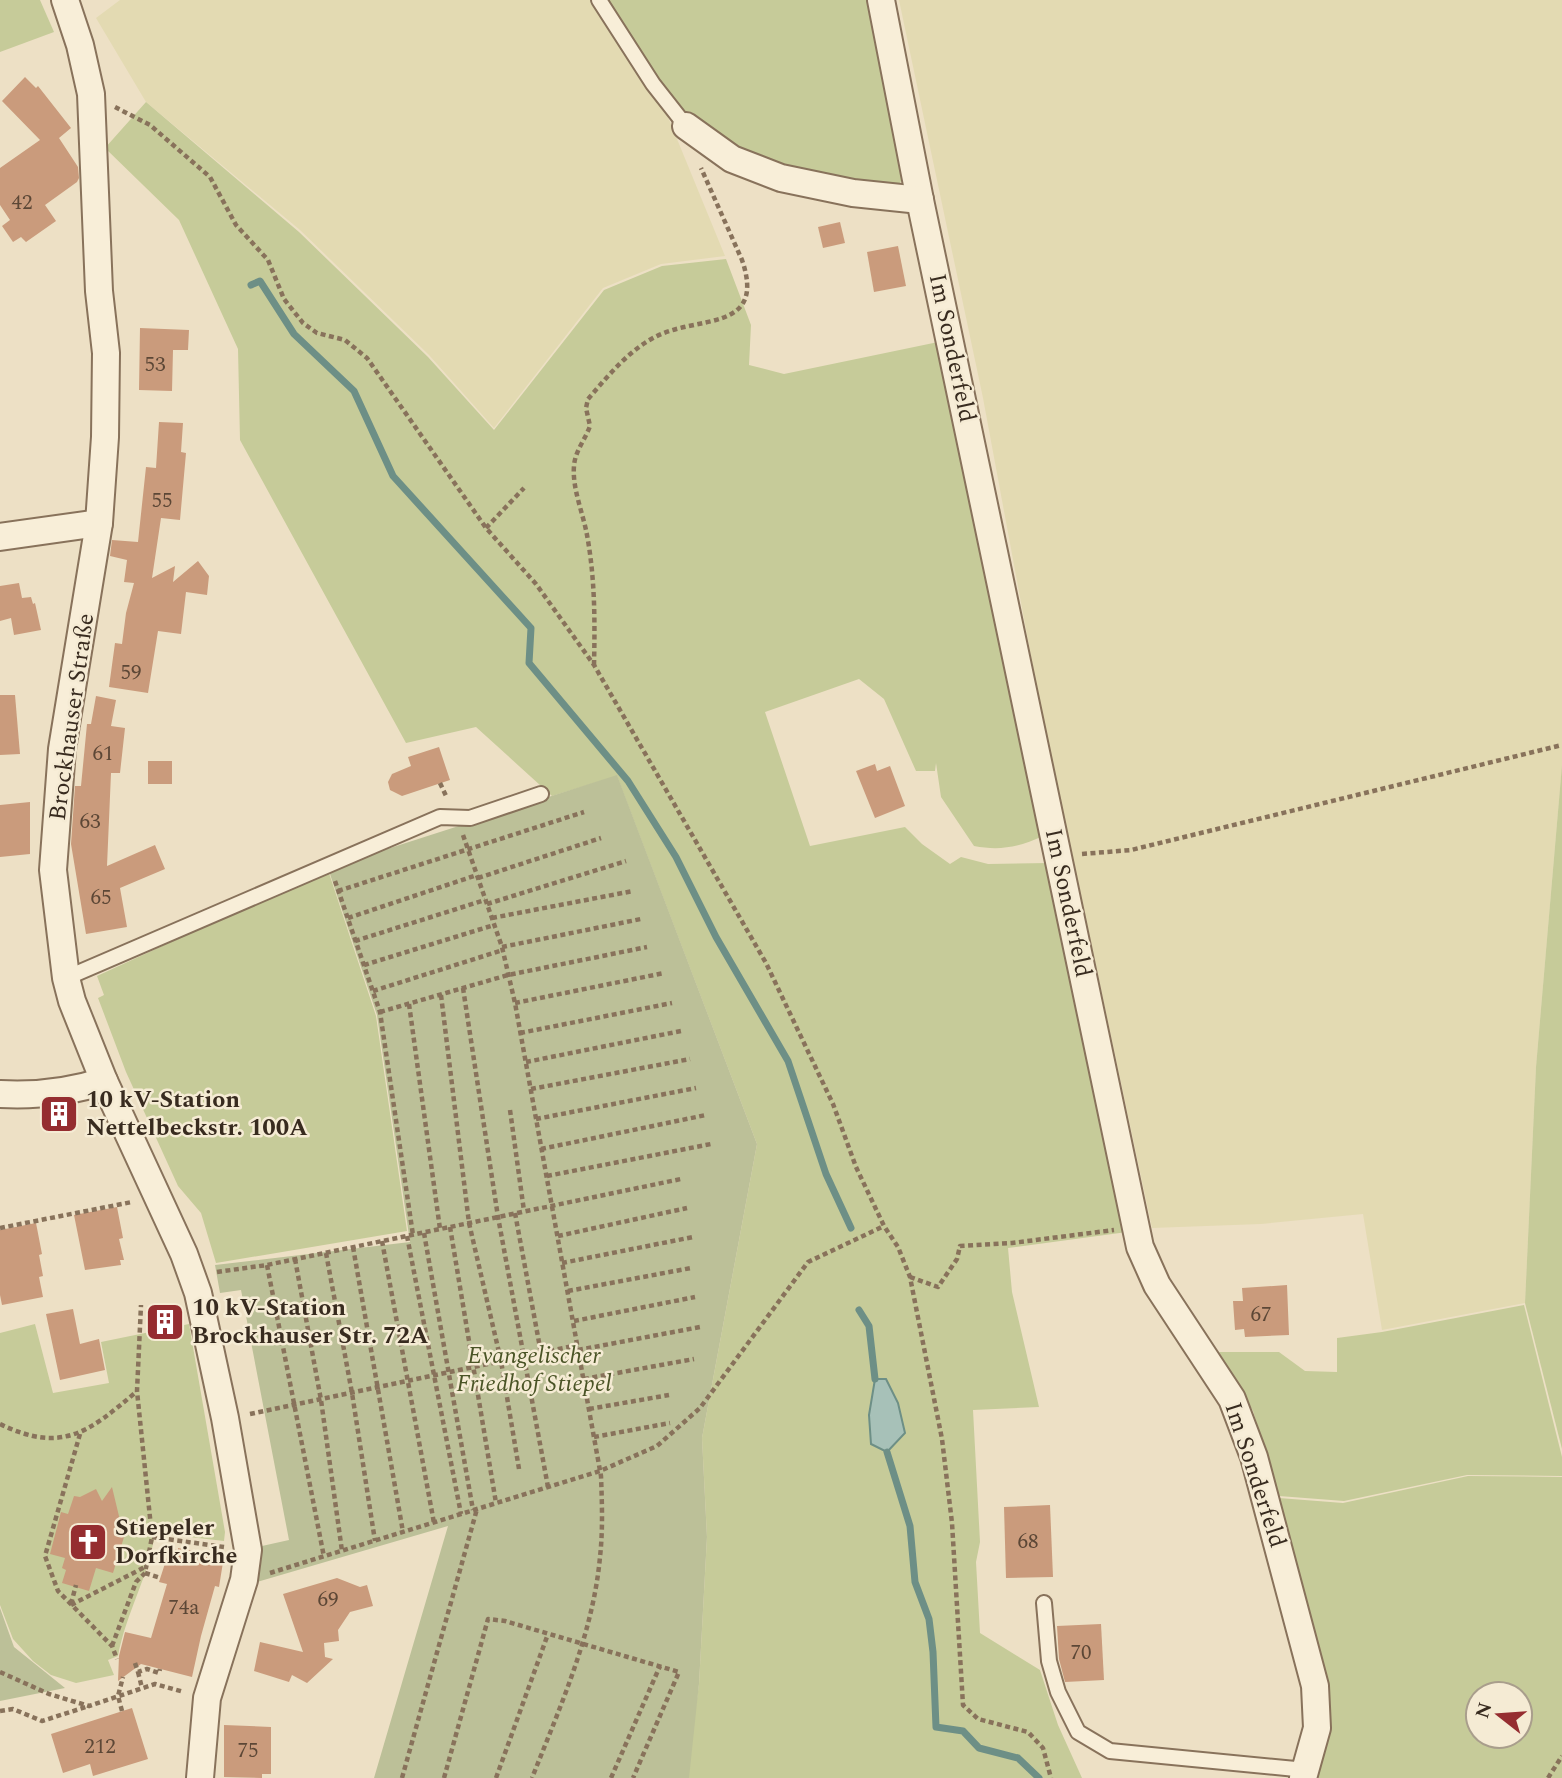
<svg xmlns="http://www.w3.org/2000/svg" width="1562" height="1778" viewBox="0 0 1562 1778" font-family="Spectral,serif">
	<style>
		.farmland { fill: #e3dab2 }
		.green { fill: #c6cb99; fill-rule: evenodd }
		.cemetery { fill: #bcc098 }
		.water { fill: #a7c1b8; stroke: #6d8f86; stroke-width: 2 }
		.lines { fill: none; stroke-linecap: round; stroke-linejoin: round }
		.stream { stroke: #6d8f86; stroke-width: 7 }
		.building { fill: #ca9b7c }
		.service-casing { stroke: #88725b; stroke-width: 18 }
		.minor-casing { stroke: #88725b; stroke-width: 30 }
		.path { stroke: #88725b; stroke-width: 4.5; stroke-dasharray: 5 3.5; stroke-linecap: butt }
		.service { stroke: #f8eed8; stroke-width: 14 }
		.minor { stroke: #f8eed8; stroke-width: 26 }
		.labels { text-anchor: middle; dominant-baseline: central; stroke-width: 5; stroke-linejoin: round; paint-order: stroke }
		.number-label { font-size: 21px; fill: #5c4736 }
		.street-label { font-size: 24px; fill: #382b1f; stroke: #f5ebd4 }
		.poi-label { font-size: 24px; font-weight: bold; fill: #382b1f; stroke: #f5ebd4; text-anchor: start }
		.park-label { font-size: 24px; font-style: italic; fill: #4a5426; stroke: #f5ebd4 }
	</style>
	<rect width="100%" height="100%" fill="#ede0c5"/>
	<!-- farmland -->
	<g class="farmland">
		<polygon points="120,0 591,0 668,117 725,256 661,264 603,288 494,428 429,355 300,230 146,102 96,18"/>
		<polygon points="899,0 1562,0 1562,765 1536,1067 1525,1303 1382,1330 1363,1214 1261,1224 1152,1228 1038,694 983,398"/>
	</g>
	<!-- green -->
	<g class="green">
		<polygon points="0,0 40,0 54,32 0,52"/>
		<path d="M607 0H872L906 174 899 184C869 192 839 183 810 174 787 167 753 161 733 151 678 124 639 50 607 0Z"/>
		<path d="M146 102 299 232 428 357 494 430 604 290 662 266 726 259 751 325 749 365 784 374 943 341 1043 836C1020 847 1000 851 974 846L941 797 936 763 935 771H916L884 699 859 679 765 712 810 846 905 827 922 844 950 864 961 857 988 864 1049 863 1127 1232 1008 1248 1012 1292 1039 1407 973 1410 980 1542 976 1562 980 1633 1040 1670 1058 1725 1082 1778H686L699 1684 707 1537 702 1438 757 1144 617 776 552 796 476 727 406 743 240 440 238 349 179 220 105 148Z"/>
		<polygon points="1562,765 1562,1449 1525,1303 1536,1067"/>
		<polygon points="328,870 376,1016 407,1231 216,1263 201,1213 178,1186 126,1072 98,998 104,995 97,976"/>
		<polygon points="1524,1305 1562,1457 1562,1476 1467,1475 1344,1501 1279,1496 1253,1411 1219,1352 1279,1352 1305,1371 1337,1372 1337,1338 1382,1332"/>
		<path d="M35 1324 53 1393 109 1383 101 1342 189 1324 225 1532 224 1541 155 1533C149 1576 126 1613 118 1656L108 1660 114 1675 76 1683 51 1675 33 1661 13 1639 0 1605V1333Z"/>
		<path d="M1468 1476 1562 1477V1778H1316L1324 1687 1279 1498 1343 1503ZM1478 1694H1520V1736H1478Z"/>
	</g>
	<!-- cemetery -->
	<g class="cemetery">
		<polygon points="617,775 757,1144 702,1438 707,1537 699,1684 689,1778 374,1778 448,1526 257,1582 261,1563 262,1546 289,1540 241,1290 220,1293 215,1265 410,1242 377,1015 328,868"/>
		<polygon points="0,1608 14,1647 65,1688 0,1701"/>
	</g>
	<!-- water -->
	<polygon class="water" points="875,1379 886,1379 898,1403 905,1433 887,1452 871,1444 869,1415"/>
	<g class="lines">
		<!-- stream -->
		<g class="stream">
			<polyline points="251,285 260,281 294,334 354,391 393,476 531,628 529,663 628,781 676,857 716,937 788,1061 826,1174 851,1228"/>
			<polyline points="859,1310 869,1326 875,1379"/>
			<polyline points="887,1452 910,1526 915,1582 929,1619 933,1652 936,1727 963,1731 979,1748 1018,1758 1039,1778"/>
		</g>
	</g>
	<!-- building -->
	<g class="building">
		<polygon points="25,77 36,88 38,86 71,128 59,138 78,167 79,178 77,182 45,205 56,221 26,242 21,237 13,242 2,226 10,220 0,205 0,168 40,140 2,101"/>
		<polygon points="840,222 845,243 823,248 818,227"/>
		<polygon points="898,246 906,286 874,292 867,252"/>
		<polygon points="140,328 189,330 188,350 173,350 172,391 139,390"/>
		<polygon points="159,422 183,423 181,452 186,453 180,520 161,518 152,578 175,566 173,582 198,561 209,576 207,595 186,592 181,634 158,631 148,693 109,687 115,643 122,644 126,613 134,583 124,582 127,560 110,556 112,540 138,542 146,467 156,468"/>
		<polygon points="19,583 22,598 31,597 33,604 35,603 41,630 14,635 11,618 0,621 0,586"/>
		<polygon points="0,695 15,695 20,754 0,755"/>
		<polygon points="96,696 116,700 111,726 125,728 120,773 111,773 107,866 155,845 165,869 120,888 127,927 86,934 71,844 75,786 81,786 87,724 91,724"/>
		<polygon points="439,747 450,780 402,796 390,790 388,782 392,774 411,766 408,757"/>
		<rect x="148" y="761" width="24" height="23"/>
		<polygon points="875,764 877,771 890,766 905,806 875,818 856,771"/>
		<polygon points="30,802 30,854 0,857 0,805"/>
		<polygon points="117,1207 123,1238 119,1239 124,1260 120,1260 121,1265 85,1270 74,1215"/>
		<polygon points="36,1223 42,1254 39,1255 43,1276 39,1277 43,1297 2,1305 0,1295 0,1230"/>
		<polygon points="1287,1285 1289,1335 1245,1337 1244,1329 1235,1330 1233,1301 1243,1301 1242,1288"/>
		<polygon points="73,1309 80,1344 99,1339 105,1370 60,1380 46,1314"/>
		<polygon points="112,1487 124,1537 113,1573 96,1568 89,1591 62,1583 66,1570 62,1568 65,1558 50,1554 61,1512 68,1514 74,1496 80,1497 96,1489 102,1501"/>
		<polygon points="1050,1505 1053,1577 1006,1578 1004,1507"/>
		<polygon points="170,1548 178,1550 178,1548 224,1556 219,1587 215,1586 201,1636 192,1677 141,1664 118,1681 119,1656 125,1632 151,1638 167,1584 159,1582"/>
		<polygon points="337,1578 360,1587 367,1585 373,1606 350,1612 338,1630 339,1641 324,1643 325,1657 333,1659 307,1683 292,1675 289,1682 254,1671 260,1642 303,1652 283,1594"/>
		<polygon points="1101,1624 1104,1680 1065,1682 1059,1659 1057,1626"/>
		<polygon points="132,1708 148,1759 93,1776 90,1764 63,1773 51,1734"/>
		<polygon points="224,1725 271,1727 271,1774 262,1774 262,1778 224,1777"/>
	</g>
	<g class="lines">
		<!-- service casing -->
		<g class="service-casing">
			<g id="service">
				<polyline points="599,0 653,84 686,126"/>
				<polyline points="66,978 440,817 470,818 541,794"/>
				<polyline points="1044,1603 1049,1661 1058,1692 1078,1732 1110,1751 1306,1770"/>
			</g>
		</g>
		<!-- minor casing -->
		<g class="minor-casing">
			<g id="minor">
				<polyline points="65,0 80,45 91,94 99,291 106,353 105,437 99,523 62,749 53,870 66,978 72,1001 104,1081 184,1254 198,1293 225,1418 248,1550 244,1580 207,1698 200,1778"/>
				<polyline points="881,0 920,200 1140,1247 1157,1285 1232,1399 1254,1457 1315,1686 1317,1728 1303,1778"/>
				<polyline points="686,126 732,159 781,178 853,193 920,200"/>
				<polyline points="0,537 99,523"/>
				<path d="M0 1094C36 1096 70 1092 104 1081"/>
			</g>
		</g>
		<!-- path -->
		<g class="path">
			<polyline points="115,107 150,125 210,177 236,225 268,260 284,299 303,323 317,333 345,340 367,358 486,528 536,584 594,665 766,963 833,1104 856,1167 884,1226 898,1247 910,1277 942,1439 952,1523 963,1705 978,1719 1028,1732 1043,1748 1051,1778"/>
			<polyline points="486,528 524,488"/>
			<path d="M594 665C595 621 595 578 587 535 583 513 572 488 574 466 575 451 585 440 590 426L586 408 588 399C608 376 628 351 655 337 696 315 767 333 742 260L701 168"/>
			<polyline points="440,783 447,798"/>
			<path d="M463 835 502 947 515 1003 601 1476C602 1503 603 1530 600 1557 593 1634 560 1707 532 1778"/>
			<polyline points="1082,854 1131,850 1562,745"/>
			<polyline points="478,878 601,838"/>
			<polyline points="335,881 380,1012 413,1235"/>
			<polyline points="338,891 584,812"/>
			<polyline points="487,904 626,861"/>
			<polyline points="348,918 477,875"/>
			<polyline points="492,918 633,891"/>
			<polyline points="355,941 485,900"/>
			<polyline points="502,947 641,919"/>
			<polyline points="364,965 494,925"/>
			<polyline points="463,988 498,1217 548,1487"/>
			<polyline points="373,991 503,950"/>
			<polyline points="441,995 469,1223 501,1361 519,1469"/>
			<polyline points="515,1003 664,973"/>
			<polyline points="409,1004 440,1229"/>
			<polyline points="380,1012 508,975 647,947"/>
			<polyline points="520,1033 672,1003"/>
			<polyline points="526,1062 681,1031"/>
			<polyline points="531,1089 690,1059"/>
			<polyline points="510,1110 524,1211"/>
			<polyline points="536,1119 696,1088"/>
			<polyline points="541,1149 706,1115"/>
			<polyline points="547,1176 711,1144"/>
			<polyline points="515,1213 541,1353"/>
			<polyline points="450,1227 496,1503"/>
			<polyline points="0,1228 132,1202"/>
			<polyline points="424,1233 473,1510"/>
			<polyline points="407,1236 461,1514"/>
			<polyline points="558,1236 687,1208"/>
			<polyline points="382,1241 434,1523"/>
			<polyline points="353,1247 403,1532"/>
			<polyline points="326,1253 352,1393 375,1541"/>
			<polyline points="295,1259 321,1400 342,1551"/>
			<polyline points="562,1263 693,1237"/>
			<polyline points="267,1265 324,1557"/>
			<polyline points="217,1272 267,1265 681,1179"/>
			<polyline points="910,1277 938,1287 957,1259 960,1246 1012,1243 1114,1230"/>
			<polyline points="568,1291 691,1268"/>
			<polyline points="574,1321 695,1297"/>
			<polyline points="578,1350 700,1327"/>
			<polyline points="584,1379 694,1359"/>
			<polyline points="589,1409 669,1395"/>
			<polyline points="250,1414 578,1345"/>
			<path d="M0 1424C62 1454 89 1432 136 1392"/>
			<polyline points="80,1434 45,1556 58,1591 112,1646 117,1659"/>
			<polyline points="594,1437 670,1423"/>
			<polyline points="152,1537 224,1547"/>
			<polyline points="145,1573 161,1578"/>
			<polyline points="270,1573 600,1471 657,1446 700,1408 808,1262 884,1226"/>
			<polyline points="71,1604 76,1585"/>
			<polyline points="71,1605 147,1566"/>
			<polyline points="112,1646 136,1582 145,1573 152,1537 137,1391 141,1305"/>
			<polyline points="135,1663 138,1672 147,1669 159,1673 160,1669"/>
			<polyline points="0,1672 49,1694 89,1706 155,1684 184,1692"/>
			<polyline points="138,1672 142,1688"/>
			<polyline points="0,1711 13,1709 42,1721 89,1706"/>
			<polyline points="122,1711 118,1696 123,1677"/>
			<polyline points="402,1778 477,1509"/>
			<polyline points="444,1778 488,1619 505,1621 679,1672 633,1778"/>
			<polyline points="496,1778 548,1634"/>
			<polyline points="611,1778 660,1666"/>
			<polyline points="1548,1778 1562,1756"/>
		</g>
		<!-- service -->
		<use href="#service" class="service"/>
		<!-- minor -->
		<use href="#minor" class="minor"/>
	</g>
	<!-- icons -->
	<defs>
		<g id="building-square" transform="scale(2.0125)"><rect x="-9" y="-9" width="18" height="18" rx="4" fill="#952d30" stroke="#f5ebd4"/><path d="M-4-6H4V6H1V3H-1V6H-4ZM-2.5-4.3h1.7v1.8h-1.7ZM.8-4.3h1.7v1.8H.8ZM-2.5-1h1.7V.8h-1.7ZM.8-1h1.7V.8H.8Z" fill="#fff"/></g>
		<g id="church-square" transform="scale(2.0125)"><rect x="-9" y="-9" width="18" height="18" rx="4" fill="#952d30" stroke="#f5ebd4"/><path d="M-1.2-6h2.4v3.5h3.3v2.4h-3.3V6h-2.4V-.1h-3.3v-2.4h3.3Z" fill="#fff"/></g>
	</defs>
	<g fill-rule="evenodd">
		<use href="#building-square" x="59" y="1114"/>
		<use href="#building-square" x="165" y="1322"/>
		<use href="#church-square" x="88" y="1542"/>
	</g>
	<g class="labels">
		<!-- number labels -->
		<g class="number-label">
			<text x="22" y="203">42</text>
			<text x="155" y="365">53</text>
			<text x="162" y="501">55</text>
			<text x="131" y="673">59</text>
			<text x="103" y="754">61</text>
			<text x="90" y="822">63</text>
			<text x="101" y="898">65</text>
			<text x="1261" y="1315">67</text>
			<text x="1028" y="1542">68</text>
			<text x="328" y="1600">69</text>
			<text x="184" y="1608">74a</text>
			<text x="1081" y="1653">70</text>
			<text x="100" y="1747">212</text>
			<text x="248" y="1751">75</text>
		</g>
		<!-- street labels -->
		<g class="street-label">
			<text transform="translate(952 348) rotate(78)">Im Sonderfeld</text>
			<text transform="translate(72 717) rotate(-82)">Brockhauser Straße</text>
			<text transform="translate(1068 903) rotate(78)">Im Sonderfeld</text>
			<text transform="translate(1255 1475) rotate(72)">Im Sonderfeld</text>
		</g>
		<!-- poi labels -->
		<g class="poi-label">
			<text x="86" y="1100">10 kV-Station<tspan x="86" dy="28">Nettelbeckstr. 100A</tspan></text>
			<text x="192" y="1308">10 kV-Station<tspan x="192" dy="28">Brockhauser Str. 72A</tspan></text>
			<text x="115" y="1528">Stiepeler<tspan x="115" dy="28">Dorfkirche</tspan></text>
		</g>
		<!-- park labels -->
		<g class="park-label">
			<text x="534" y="1356">Evangelischer<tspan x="534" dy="28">Friedhof Stiepel</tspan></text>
		</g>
	</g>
	<!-- north arrow -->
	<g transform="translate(1499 1715) rotate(287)"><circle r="33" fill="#f5ebd4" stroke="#a99e8c" stroke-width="2"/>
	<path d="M0-5L12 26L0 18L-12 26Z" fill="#952d30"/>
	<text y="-10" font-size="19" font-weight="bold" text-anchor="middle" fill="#382b1f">N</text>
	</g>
</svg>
